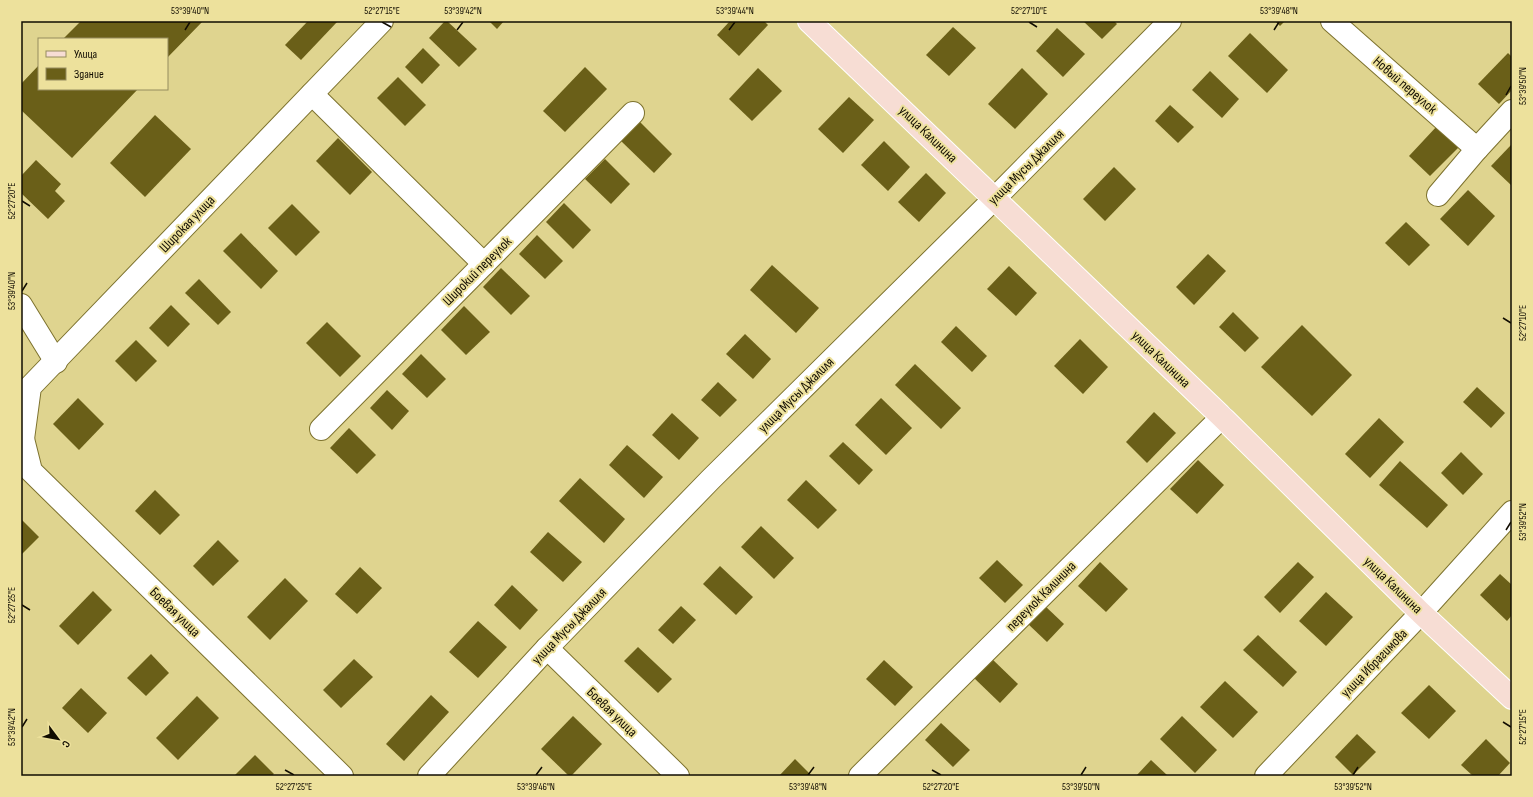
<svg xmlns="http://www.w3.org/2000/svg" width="1533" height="797" viewBox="0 0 1533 797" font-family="'Sofia Sans Condensed',sans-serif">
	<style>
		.building { fill: #6a5f18 }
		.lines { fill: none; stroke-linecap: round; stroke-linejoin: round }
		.minor-casing { stroke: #7d722e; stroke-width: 24 }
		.major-casing { stroke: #fff; stroke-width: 24 }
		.minor { stroke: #fff; stroke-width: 22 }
		.major { stroke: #f7ddd4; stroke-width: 22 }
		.ticks { fill: none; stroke: #110c00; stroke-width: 1.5 }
		.labels { text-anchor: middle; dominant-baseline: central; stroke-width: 4; stroke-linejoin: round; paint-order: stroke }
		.street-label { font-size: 14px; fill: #110c00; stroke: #ede19c }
		.neatline { fill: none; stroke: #110c00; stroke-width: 1.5 }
		.ticks-label { font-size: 10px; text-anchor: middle; fill: #110c00 }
	</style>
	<rect width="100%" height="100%" fill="#dfd48f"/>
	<!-- building -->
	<g class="building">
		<polygon points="81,21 203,21 167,58 167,39 63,39"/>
		<polygon points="308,21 338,21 301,60 285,45"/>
		<polygon points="445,21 447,21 477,49 459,67 429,38"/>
		<polygon points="489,21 504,21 497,29"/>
		<polygon points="730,21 764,21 768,25 739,56 717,35"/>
		<polygon points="1083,21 1114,21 1117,24 1102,39"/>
		<polygon points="1275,21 1285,21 1280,26"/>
		<polygon points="953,27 976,48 949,76 926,55"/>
		<polygon points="1057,28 1085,54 1063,77 1036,51"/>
		<polygon points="1250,33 1288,70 1267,93 1228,56"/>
		<polygon points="423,48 440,65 422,84 405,67"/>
		<polygon points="1508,53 1512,57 1512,90 1499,104 1478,84"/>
		<polygon points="39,65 39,89 138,89 72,158 21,110 21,84"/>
		<polygon points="585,67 607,89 565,132 543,111"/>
		<polygon points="758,68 782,91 752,121 729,99"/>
		<polygon points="1022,68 1048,94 1015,129 988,104"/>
		<polygon points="1210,71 1239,99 1222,118 1192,90"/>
		<polygon points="398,77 426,105 405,126 377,98"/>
		<polygon points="849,97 874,120 843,153 818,129"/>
		<polygon points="1170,105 1194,127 1178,143 1155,121"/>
		<polygon points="155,115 191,149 145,197 110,163"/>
		<polygon points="640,122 672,154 654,173 621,141"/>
		<polygon points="1438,125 1460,146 1430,176 1409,156"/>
		<polygon points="338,138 372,172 350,195 316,161"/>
		<polygon points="884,141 910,167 888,191 861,165"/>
		<polygon points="1511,145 1512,145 1512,186 1491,166"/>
		<polygon points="605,159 630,184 611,204 585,179"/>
		<polygon points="36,160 61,184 55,191 65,201 48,219 21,193 21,176"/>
		<polygon points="1114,167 1136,189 1105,221 1083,199"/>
		<polygon points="926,173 946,193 919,222 898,202"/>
		<polygon points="1468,190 1495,216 1468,246 1440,219"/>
		<polygon points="564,203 591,230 573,249 546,222"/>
		<polygon points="292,204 320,232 296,256 268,228"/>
		<polygon points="1406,222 1430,245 1409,266 1385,243"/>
		<polygon points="241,233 278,271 261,289 223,251"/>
		<polygon points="537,235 563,261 545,279 519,254"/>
		<polygon points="1208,254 1226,271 1194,305 1176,287"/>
		<polygon points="772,265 819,308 796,333 750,290"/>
		<polygon points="1009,266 1037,293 1016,316 987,289"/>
		<polygon points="501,268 530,296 511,315 483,287"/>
		<polygon points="199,279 231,312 218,325 185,293"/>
		<polygon points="171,305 190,324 168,347 149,328"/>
		<polygon points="464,306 490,332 466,355 441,330"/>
		<polygon points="1233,312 1259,338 1245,352 1219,327"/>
		<polygon points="327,322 361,356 340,377 306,343"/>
		<polygon points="1302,325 1352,375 1312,416 1261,367"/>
		<polygon points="956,326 987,356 972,372 941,342"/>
		<polygon points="745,334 771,359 753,379 726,354"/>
		<polygon points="1080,339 1108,367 1083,394 1054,366"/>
		<polygon points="136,340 157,361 136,382 115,361"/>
		<polygon points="421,354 446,379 427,398 402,374"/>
		<polygon points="915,364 961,408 941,429 895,385"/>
		<polygon points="718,382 737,400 720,417 701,400"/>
		<polygon points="1477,387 1505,413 1491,428 1463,402"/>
		<polygon points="387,390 409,411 392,430 370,408"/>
		<polygon points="78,398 104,424 79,450 53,424"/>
		<polygon points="881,398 912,428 886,455 855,425"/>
		<polygon points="1154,412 1176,433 1147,463 1126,442"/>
		<polygon points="672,413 699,438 679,460 652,435"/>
		<polygon points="1379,418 1404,442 1370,478 1345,454"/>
		<polygon points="349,428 376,455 357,474 330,448"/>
		<polygon points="843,442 873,470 859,485 829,456"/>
		<polygon points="627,445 663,477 644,498 609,465"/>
		<polygon points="1461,452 1483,474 1463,495 1441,473"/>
		<polygon points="1198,460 1224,485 1197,514 1170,489"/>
		<polygon points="1400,461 1448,505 1427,528 1379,485"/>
		<polygon points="580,478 625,519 604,543 559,501"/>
		<polygon points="806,480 837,510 818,529 787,500"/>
		<polygon points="155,490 180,515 160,535 135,511"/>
		<polygon points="21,519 39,537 21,555"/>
		<polygon points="761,526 794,558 774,579 741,547"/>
		<polygon points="548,532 582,562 563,582 530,552"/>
		<polygon points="218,540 239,561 213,586 193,566"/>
		<polygon points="997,560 1023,585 1005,603 979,578"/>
		<polygon points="1100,562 1128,589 1106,612 1078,586"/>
		<polygon points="1298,562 1314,577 1280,613 1264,597"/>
		<polygon points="720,566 753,597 736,615 703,584"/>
		<polygon points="360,567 382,588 357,614 335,594"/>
		<polygon points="1500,574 1512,585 1512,615 1507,621 1480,595"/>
		<polygon points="285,578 308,601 270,640 247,617"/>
		<polygon points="512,585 538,610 520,630 494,605"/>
		<polygon points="93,591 112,610 78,645 59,626"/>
		<polygon points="1326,592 1353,617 1326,646 1299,621"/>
		<polygon points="1044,605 1064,624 1047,642 1027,623"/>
		<polygon points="681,606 696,620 673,644 658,630"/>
		<polygon points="478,621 507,647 478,678 449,652"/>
		<polygon points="1258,635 1297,672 1283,687 1243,650"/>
		<polygon points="638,647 672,679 658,693 624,661"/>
		<polygon points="151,654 169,673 146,696 127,678"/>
		<polygon points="991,658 1018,684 1000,703 973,677"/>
		<polygon points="354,659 373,677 341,708 323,690"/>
		<polygon points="884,660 913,687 895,706 866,679"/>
		<polygon points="1225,681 1258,712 1233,738 1200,707"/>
		<polygon points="1429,685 1456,711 1429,739 1401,713"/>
		<polygon points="81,688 107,713 88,733 62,708"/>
		<polygon points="431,695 449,712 404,761 386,744"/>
		<polygon points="197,696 219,718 178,760 156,738"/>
		<polygon points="573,716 602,744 571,776 569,776 541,749"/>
		<polygon points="1182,716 1217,750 1195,773 1160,739"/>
		<polygon points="941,723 970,750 953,767 925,740"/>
		<polygon points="1357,734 1376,752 1353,775 1335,757"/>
		<polygon points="1486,739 1510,763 1498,776 1473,776 1461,765"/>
		<polygon points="255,755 274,774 271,776 234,776"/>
		<polygon points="795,759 812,776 779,776"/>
		<polygon points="1151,760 1168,776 1136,776"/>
	</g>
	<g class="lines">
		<!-- minor casing -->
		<g class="minor-casing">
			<g id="minor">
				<polyline points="1332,21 1477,149"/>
				<polyline points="312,94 484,264"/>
				<polyline points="1438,195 1477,149 1512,111"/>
				<polyline points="21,305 56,362"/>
				<polyline points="321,429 633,113"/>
				<polyline points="23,439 31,471 342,776"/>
				<polyline points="21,441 23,439 30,387 382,21"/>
				<polyline points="547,648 678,776"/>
				<polyline points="429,776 547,648 710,480 995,198 1170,21"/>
				<polyline points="860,776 1222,417"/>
				<polyline points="1266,776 1421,613 1512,512"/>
			</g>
		</g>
		<!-- major casing -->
		<g class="major-casing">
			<polyline id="major" points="809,21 1222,417 1421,613 1512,698"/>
		</g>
		<!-- minor -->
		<use href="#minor" class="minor"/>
		<!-- major -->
		<use href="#major" class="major"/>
	</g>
	<!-- ticks -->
	<path class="ticks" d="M382 22 391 27M1029 22 1037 27M185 30 190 22M457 30 463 22M729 30 735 22M1274 30 1279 22M1506 95 1511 86M22 201 30 206M22 291 27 283M1503 318 1511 323M1506 530 1511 522M22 605 30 610M1503 722 1511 727M22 727 27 719M285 770 294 775M932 770 941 775M536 775 542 767M808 775 814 767M1081 775 1086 767M1353 775 1358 767"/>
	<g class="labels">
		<!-- street labels -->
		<g class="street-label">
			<text transform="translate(1405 85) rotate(41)">Новый переулок</text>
			<text transform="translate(928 134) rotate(44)">улица Калинина</text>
			<text transform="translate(1026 167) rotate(-45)">улица Мусы Джалиля</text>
			<text transform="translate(187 224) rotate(-46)">Широкая улица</text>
			<text transform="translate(477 271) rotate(-45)">Широкий переулок</text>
			<text transform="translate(1161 359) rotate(44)">улица Калинина</text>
			<text transform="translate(796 395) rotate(-45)">улица Мусы Джалиля</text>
			<text transform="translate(1393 585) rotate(44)">улица Калинина</text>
			<text transform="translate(1041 596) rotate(-45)">переулок Калинина</text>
			<text transform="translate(175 612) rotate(44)">Боевая улица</text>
			<text transform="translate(569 626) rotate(-46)">улица Мусы Джалиля</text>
			<text transform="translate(1374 663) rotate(-46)">улица Ибрагимова</text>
			<text transform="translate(612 712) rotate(44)">Боевая улица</text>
		</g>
	</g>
	<!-- border -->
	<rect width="1533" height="797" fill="none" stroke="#ede19c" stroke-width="44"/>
	<!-- legend -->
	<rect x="38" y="38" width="130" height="52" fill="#ede19c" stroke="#958c5e"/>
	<rect x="46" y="51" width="20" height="6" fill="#f7ddd4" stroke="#958c5e"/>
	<text x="74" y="58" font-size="12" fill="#110c00">Улица</text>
	<rect x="46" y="68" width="20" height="12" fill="#6a5f18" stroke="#958c5e"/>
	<text x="74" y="78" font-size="12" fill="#110c00">Здание</text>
	<!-- north arrow -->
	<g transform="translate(58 739) rotate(122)" stroke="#ede19c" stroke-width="3" paint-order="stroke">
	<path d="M0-3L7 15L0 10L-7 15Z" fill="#110c00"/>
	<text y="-6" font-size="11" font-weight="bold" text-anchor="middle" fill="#110c00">С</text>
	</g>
	<rect x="22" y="22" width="1489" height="753" class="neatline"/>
	<g class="ticks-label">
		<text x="190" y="14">53°39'40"N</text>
		<text x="382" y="14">52°27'15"E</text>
		<text x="463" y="14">53°39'42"N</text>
		<text x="735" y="14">53°39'44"N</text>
		<text x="1029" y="14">52°27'10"E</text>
		<text x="1279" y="14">53°39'48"N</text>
		<text transform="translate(1522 86) rotate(-90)" y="4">53°39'50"N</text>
		<text transform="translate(11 201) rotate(-90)" y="4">52°27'20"E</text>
		<text transform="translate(11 291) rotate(-90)" y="4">53°39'40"N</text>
		<text transform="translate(1522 323) rotate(-90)" y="4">52°27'10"E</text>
		<text transform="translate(1522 522) rotate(-90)" y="4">53°39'52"N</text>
		<text transform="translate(11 605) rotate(-90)" y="4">52°27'25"E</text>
		<text transform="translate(11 727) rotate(-90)" y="4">53°39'42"N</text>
		<text transform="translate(1522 727) rotate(-90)" y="4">52°27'15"E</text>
		<text x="294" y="790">52°27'25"E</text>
		<text x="536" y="790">53°39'46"N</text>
		<text x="808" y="790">53°39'48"N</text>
		<text x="941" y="790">52°27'20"E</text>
		<text x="1081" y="790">53°39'50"N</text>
		<text x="1353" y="790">53°39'52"N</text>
	</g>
</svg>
